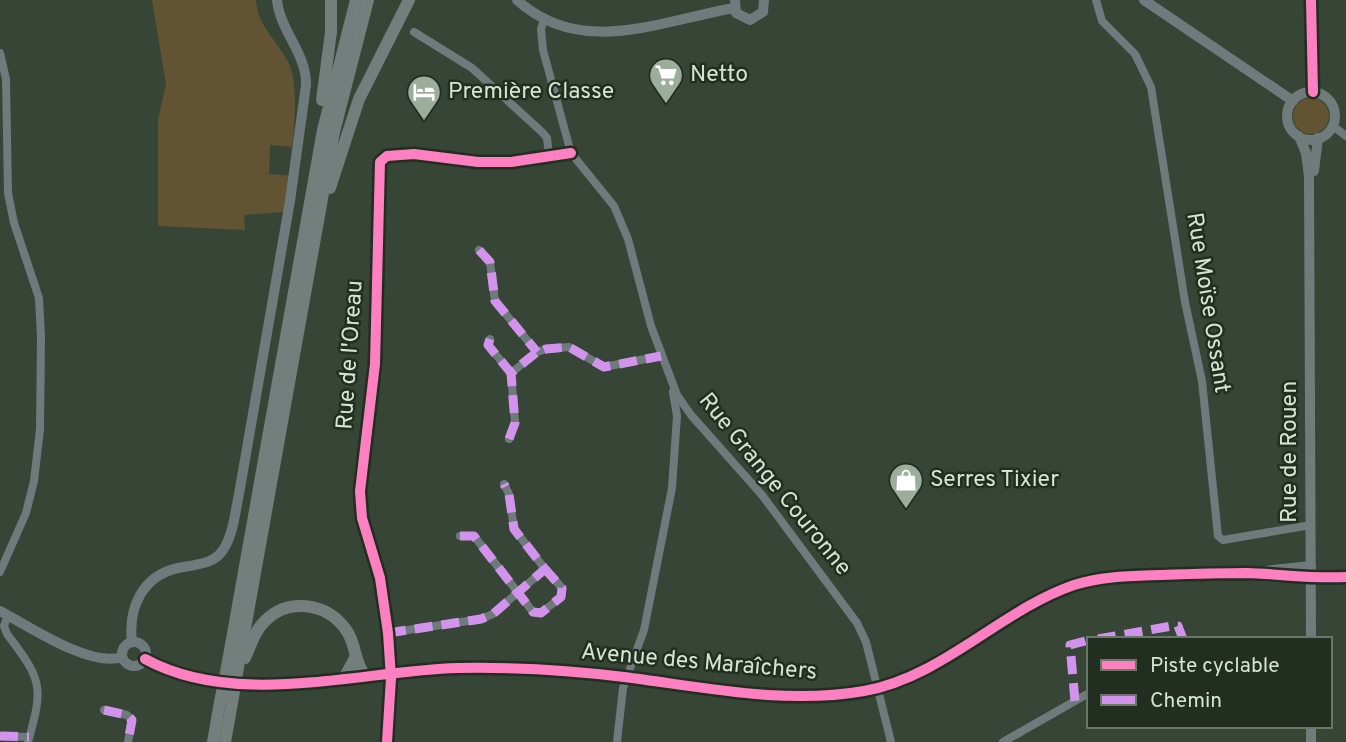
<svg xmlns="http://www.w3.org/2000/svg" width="1346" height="742" viewBox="0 0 1346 742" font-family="Overpass,sans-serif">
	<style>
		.green { fill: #625432 }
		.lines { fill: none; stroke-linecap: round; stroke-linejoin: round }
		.minor { stroke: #6f7a7c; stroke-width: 8 }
		.tertiary { stroke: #6f7a7c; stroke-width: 10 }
		.secondary { stroke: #707c7c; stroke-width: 10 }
		.trunk { stroke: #747e7c; stroke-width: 12 }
		.trunk-bridge { stroke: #747e7c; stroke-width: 12 }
		.quiet { stroke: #d193ec; stroke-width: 9; stroke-dasharray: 18 9; stroke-linecap: butt }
		.cycleway-casing { stroke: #212e20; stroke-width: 15 }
		.cycleway { stroke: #ff80c0; stroke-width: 10 }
		.labels { text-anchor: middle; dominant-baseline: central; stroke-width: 5; stroke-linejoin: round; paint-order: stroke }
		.poi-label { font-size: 23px; fill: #d4e5d3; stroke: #212e20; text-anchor: start }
		.street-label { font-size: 23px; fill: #d4e5d3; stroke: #212e20 }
	</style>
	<rect width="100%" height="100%" fill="#364535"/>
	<!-- green -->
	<g class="green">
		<path d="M152 0H256C257 26 279 42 289 64 298 82 295 126 292 147L270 145 269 174 292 176 284 212 244 215 245 230 158 226V120L166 84Z"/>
		<circle cx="1311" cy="116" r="18"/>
	</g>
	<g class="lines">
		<!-- minor -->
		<g class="minor">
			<polyline points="1096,0 1102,21 1135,54 1151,87 1185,302 1202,381 1218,536 1223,540 1311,525"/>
			<polyline points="544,20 541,29 543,50 571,153 614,206 628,239 651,326 677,395 691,415 762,495 857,623 866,642 891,742"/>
			<polyline points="414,32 472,68 543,133 547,138 549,156"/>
			<polyline points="0,53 6,79 8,193 14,223 39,298 41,337 40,429 34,481 26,513 0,572"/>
			<polyline points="1333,126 1346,136"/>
			<polyline points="479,250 490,262 495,301 537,352"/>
			<polyline points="490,339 488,345 511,373"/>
			<polyline points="509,439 515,423 511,373 537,352 546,349 569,347 604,367 661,356"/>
			<polyline points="460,536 474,536 533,612 541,613 561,597 562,588 545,569"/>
			<polyline points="1311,578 1346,577"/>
			<path d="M8 615 4 626 7 634C42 680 44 686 28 742"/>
			<polyline points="388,633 481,619 493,614 545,569 514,529 509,494 504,484"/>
			<polyline points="104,710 127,715 132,720 128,742"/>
			<polyline points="0,736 29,737"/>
			<polyline points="387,742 391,678 388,633 380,578 362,518 360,491 375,364 380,162 387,156 414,154 478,162 511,162 571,153"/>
			<polyline points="617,742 623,688 644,630 672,488 677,416 673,392"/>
			<polyline points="1003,742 1089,693"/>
		</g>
		<!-- tertiary -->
		<g class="tertiary">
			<path d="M517 0C581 58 660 21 734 8"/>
			<polyline points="735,0 736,13 750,20 763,12 764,0"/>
			<polyline points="1144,0 1293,101"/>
			<polyline points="1255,572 1311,566"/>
			<path d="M0 611C29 626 90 668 122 657"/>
			<circle cx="134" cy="654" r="12"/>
			<path d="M132 642C128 608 142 576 178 568 192 565 208 565 219 555 233 541 235 512 239 494L290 201 306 85C307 54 280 31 277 0"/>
			<path d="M145 659C238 710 360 670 460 668 516 667 572 670 628 678 706 689 790 706 868 690 939 675 995 619 1060 590 1113 567 1211 571 1269 577 1283 578 1297 576 1311 578"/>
		</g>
		<!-- secondary -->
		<g class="secondary">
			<polyline points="1311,0 1313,92"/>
			<circle cx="1311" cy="116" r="24"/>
			<polyline points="1299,136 1306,153 1309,177 1311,639"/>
			<polyline points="1314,171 1318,138"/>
			<polyline points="1311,742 1311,726"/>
		</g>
		<!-- trunk -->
		<g class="trunk">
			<polyline points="322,100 331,32 331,0"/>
			<polyline points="330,188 359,99 409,0"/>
			<path d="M245 658C251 645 255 630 266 620 288 598 325 603 344 627 357 642 353 662 366 677"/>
			<polyline points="227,667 323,130 356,0"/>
			<polyline points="236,679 334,132 368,0"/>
			<polyline points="343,680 355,658"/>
			<polyline points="213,742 220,702"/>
			<polyline points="225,742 232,703"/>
		</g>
		<!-- trunk-bridge -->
		<g class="trunk-bridge">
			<polyline points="220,702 227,667"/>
			<polyline points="232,703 236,679"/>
		</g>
		<!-- quiet -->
		<g class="quiet">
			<polyline points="479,250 490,262 495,301 537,352"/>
			<polyline points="490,339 488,345 511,373"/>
			<polyline points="509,439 515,423 511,373 537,352 546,349 569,347 604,367 661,356"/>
			<polyline points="460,536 474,536 533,612 541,613 561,597 562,588 545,569"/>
			<polyline points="388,633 481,619 493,614 545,569 514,529 509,494 504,484"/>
			<polyline points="1098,639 1172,626 1178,626 1183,639"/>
			<polyline points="1075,701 1070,645 1089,640"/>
			<polyline points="104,710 127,715 132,720 128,742"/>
			<polyline points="0,736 29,737"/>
		</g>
		<!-- cycleway casing -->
		<g class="cycleway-casing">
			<g id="cycleway">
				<polyline points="1311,0 1313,92"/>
				<path d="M145 659C236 709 359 671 457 668 513 667 568 670 624 677 703 687 785 705 864 691 943 677 1001 610 1074 585 1102 576 1131 576 1160 575 1189 574 1218 573 1247 573 1280 574 1313 579 1346 577"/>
				<polyline points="387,742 391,678 388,633 380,578 362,518 360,491 375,364 380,162 387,156 414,154 478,162 511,162 571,153"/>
			</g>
		</g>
		<!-- cycleway -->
		<use href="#cycleway" class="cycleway"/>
	</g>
	<!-- icons -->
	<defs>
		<g id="supermarket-pin" transform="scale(1.75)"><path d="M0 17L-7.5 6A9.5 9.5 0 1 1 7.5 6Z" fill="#9dad9c" stroke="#212e20"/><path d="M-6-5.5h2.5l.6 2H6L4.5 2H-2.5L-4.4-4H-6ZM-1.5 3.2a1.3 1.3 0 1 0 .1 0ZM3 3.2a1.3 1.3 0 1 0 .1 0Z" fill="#fff"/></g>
		<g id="hotel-pin" transform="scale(1.75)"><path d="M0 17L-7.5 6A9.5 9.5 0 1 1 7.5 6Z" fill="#9dad9c" stroke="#212e20"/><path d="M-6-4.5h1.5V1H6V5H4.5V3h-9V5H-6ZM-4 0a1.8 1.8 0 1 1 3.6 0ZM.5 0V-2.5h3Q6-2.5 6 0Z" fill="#fff"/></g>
		<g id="shop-pin" transform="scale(1.75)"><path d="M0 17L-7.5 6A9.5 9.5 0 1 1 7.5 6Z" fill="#9dad9c" stroke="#212e20"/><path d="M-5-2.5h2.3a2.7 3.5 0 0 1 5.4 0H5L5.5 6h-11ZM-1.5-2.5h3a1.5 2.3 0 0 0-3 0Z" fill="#fff"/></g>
	</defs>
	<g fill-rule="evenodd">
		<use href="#supermarket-pin" x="666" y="75"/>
		<use href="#hotel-pin" x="424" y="92"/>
		<use href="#shop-pin" x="906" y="480"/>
	</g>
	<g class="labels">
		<!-- poi labels -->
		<g class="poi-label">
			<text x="690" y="75">Netto</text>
			<text x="448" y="92">Première Classe</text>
			<text x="930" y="480">Serres Tixier</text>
		</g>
		<!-- street labels -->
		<g class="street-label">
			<text transform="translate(1207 303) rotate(81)">Rue Moïse Ossant</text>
			<text transform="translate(351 355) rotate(-86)">Rue de l'Oreau</text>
			<text transform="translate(1290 452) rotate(-90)">Rue de Rouen</text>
			<text transform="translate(774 485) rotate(51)">Rue Grange Couronne</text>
			<text transform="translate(699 663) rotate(5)">Avenue des Maraîchers</text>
		</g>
	</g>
	<!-- legend -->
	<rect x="1087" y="637" width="245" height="91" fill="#212e20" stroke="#697768" stroke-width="2"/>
	<rect x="1101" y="660" width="35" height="10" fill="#ff80c0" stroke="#697768" stroke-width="2"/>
	<text x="1150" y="672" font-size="21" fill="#d4e5d3">Piste cyclable</text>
	<rect x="1101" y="695" width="35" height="10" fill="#d193ec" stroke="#697768" stroke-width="2"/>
	<text x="1150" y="707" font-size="21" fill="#d4e5d3">Chemin</text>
</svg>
